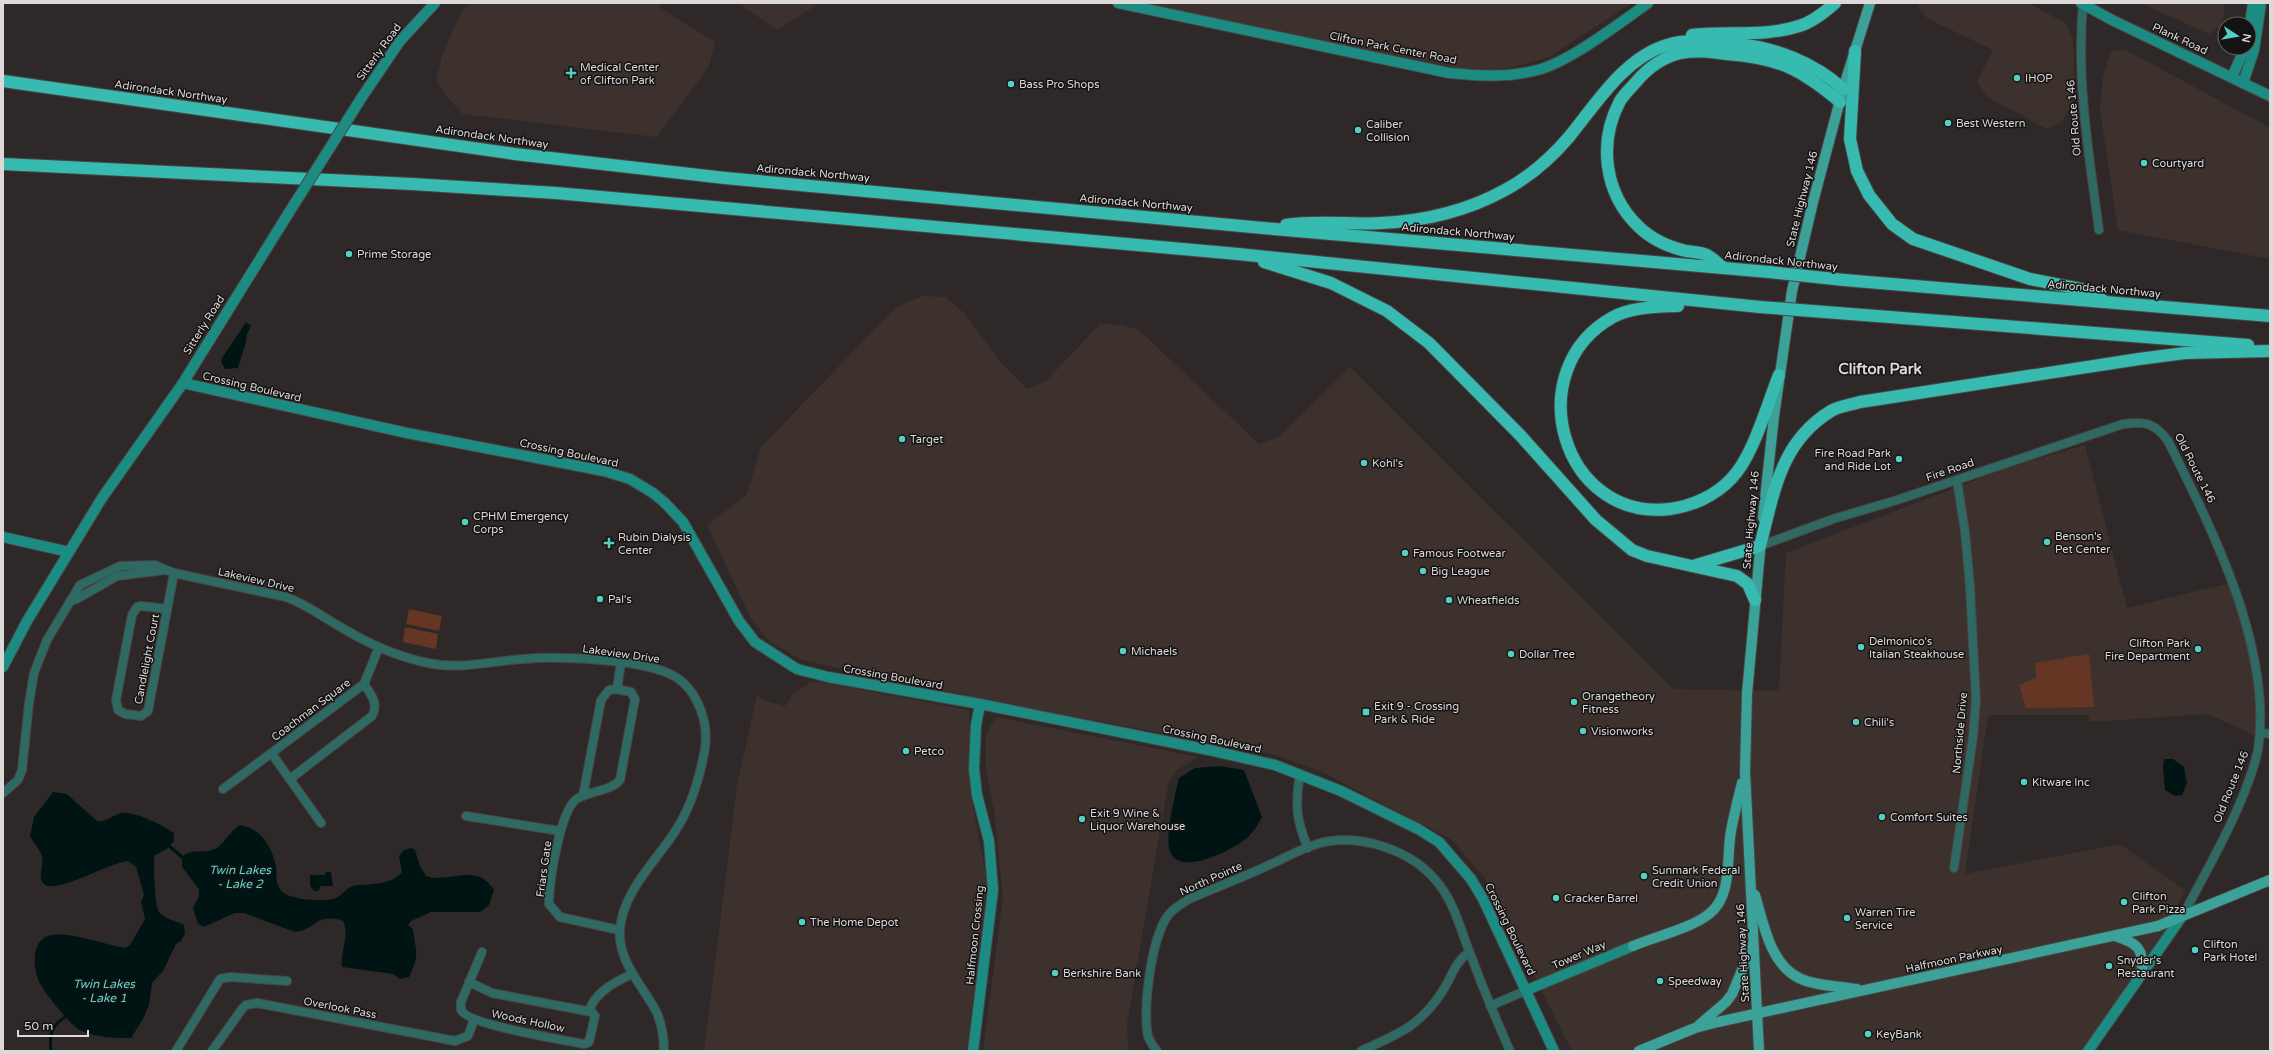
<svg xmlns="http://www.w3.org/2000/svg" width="2273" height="1054" viewBox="0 0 2273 1054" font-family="'Varela Round',sans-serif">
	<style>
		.built { fill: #3c312d }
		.green { fill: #653624 }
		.water { fill: #001513 }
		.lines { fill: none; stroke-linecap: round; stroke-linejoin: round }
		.stream { stroke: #001513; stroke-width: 3 }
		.street-casing { stroke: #4a4544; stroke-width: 10 }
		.secondary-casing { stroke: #4a4544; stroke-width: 12 }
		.primary-casing { stroke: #4a4544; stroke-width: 12 }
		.highway-casing { stroke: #4a4544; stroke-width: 14 }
		.street { stroke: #2e6963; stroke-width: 8 }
		.secondary { stroke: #1c8c83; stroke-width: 10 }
		.primary { stroke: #3ca299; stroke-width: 10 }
		.highway { stroke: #37baaf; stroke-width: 12 }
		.secondary-bridge-casing { stroke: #4a4544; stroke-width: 12; stroke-linecap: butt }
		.highway-bridge-casing { stroke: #4a4544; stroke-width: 14; stroke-linecap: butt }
		.secondary-bridge { stroke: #1c8c83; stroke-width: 10 }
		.highway-bridge { stroke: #37baaf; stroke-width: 12 }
		.poi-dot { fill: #56cec2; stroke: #141212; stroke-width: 1.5 }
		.labels { text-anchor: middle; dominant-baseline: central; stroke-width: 3; stroke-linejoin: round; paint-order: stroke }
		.street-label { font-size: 11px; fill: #dcd9d8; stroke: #141212 }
		.poi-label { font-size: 11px; fill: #dcd9d8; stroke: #141212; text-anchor: start }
		.water-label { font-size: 12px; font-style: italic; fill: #5ed6cb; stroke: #141212 }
		.district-label { font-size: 15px; font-weight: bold; fill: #dcd9d8; stroke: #141212 }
	</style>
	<rect width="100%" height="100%" fill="#2e2928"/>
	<!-- built -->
	<g class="built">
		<polygon points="471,3 663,3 659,7 715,42 709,66 656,137 463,114 447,97 436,80 442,56 462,10"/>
		<polygon points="738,3 820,3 777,30"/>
		<polygon points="1143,3 1632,3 1549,57 1506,69 1452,68"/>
		<polygon points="1919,3 2028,3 2065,23 2073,38 2074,61 2073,101 2062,122 2047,129 1987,97 1977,82 1993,50 1928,19 1919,9"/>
		<polygon points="2141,3 2225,3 2222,25 2209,34"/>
		<polygon points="2126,50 2270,128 2270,259 2118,230 2100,109 2103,77 2111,51"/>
		<polygon points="923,296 946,297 966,315 1002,364 1027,389 1046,381 1100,324 1123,325 1139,330 1259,444 1280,436 1350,367 1673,689 1779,691 1786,553 2007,468 2085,445 2127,608 2234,582 2252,638 2260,738 2208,714 2090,722 2088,715 1988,715 1965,874 2120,844 2185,890 2169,926 2084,1051 1572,1051 1484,877 1451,839 1320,771 1271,754 975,697 802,660 771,643 751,619 707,525 746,496 761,447 896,307"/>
		<polygon points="811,682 820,682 969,710 973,807 987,881 967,1051 704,1051 737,785 757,695 766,701 785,706 793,694"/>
		<polygon points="997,717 1198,757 1176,771 1168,784 1127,1024 1128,1051 983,1051 1003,898 994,810 986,769 986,737 989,727"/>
	</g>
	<!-- green -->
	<g class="green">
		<polygon points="409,609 442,616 439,631 406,624"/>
		<polygon points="405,627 438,634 436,649 403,642"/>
		<polygon points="2089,654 2094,707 2026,708 2019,685 2036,678 2035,663"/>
	</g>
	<!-- water -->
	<g class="water">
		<polygon points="246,322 251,326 247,334 246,342 238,368 225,369 221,362 222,358"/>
		<polygon points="2164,759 2173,759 2184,767 2187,783 2182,795 2175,796 2165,790 2163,768"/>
		<path d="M1220 766 1244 770 1262 817C1258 825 1254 831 1248 837 1234 850 1175 880 1169 848 1166 833 1175 794 1179 778L1195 768Z"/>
		<path d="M53 792 67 794 97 821C107 823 113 814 122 813 135 811 164 826 174 833V841L168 848 154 856C154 867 154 903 159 912 164 919 177 921 184 925L185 934 181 941 176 944 163 971 152 983 149 1005 143 1019 131 1038C114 1038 96 1038 80 1030 70 1025 44 992 39 982 33 968 31 941 48 936 67 930 105 945 126 948L130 945 145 919 141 902 144 895 136 867 128 861C111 862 55 895 44 884 37 878 44 865 42 857 41 851 33 842 30 836L34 817Z"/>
		<path d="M240 825C260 828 272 846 276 866 277 874 275 882 280 889 284 896 295 897 302 899 311 900 325 901 333 899 341 897 346 888 353 886 370 883 391 886 402 872L399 856 404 850 412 848 415 850 420 866 426 876C452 884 475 861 494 890L489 905 480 912H431L411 921 408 925 413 929C416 953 420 954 409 977L400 979 393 974 342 967C340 952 350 934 343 921 316 912 316 930 295 932L244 913H235L204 927 198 924 193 908 199 896V889L182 867V857C191 848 204 854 215 849 223 845 230 831 240 825Z"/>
		<polygon points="326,872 331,872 333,886 321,886 318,891 314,891 310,886 310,875 325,875"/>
	</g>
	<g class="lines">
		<!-- stream -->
		<g class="stream">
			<polyline points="169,846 182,857"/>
			<path d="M51 1051C49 1035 51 1026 65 1017"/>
		</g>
		<!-- street casing -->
		<g class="street-casing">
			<g id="street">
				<path d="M2083 4C2076 80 2089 155 2099 230"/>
				<path d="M1760 546 1833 519 1897 500 2123 424C2145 421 2155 423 2168 441 2212 529 2273 648 2258 750 2246 803 2209 866 2183 915"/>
				<polyline points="70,601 77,599 117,576 165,570"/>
				<polyline points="167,609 141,606 137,607 132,615 116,700 118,710 125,714 141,716 148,711 174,573"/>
				<path d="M617 689 631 692 635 699 620 780C611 791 590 791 578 798 560 808 549 883 549 904L560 917 619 930"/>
				<polyline points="2262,733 2270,734"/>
				<polyline points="272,754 321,823"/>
				<path d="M1300 774C1295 804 1296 820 1308 848"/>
				<path d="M290 779 372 716C379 703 371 695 364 684"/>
				<polyline points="223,789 364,684 379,647"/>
				<path d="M3 793 18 780 22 770 29 703 34 673 47 640 80 585 120 566 155 565 174 573 286 597C308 605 324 618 344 629 369 644 399 657 428 663 460 670 491 661 523 659 558 656 638 659 670 674 696 686 709 720 705 748 700 777 691 808 674 833 655 862 623 892 620 929 617 960 642 985 656 1011 662 1024 664 1037 664 1051"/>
				<polyline points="583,796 601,700 609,690 617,689 621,663"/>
				<polyline points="466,816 560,831"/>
				<polyline points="1954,868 1973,737 1976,700 1970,587 1965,532 1957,480"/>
				<path d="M469 982 492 993 592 1012 595 1016 589 1042 584 1044C564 1040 468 1025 461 1010V1002L482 952"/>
				<polyline points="1490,1006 1527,990"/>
				<path d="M589 1011C595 992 615 982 632 974"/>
				<polyline points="176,1051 220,979 230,977 287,981"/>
				<polyline points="212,1051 242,1009 246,1005 257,1003 455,1041 468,1036 474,1020"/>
				<path d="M1157 1051C1152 1045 1147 1038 1147 1030 1144 1002 1151 949 1163 924 1168 912 1178 906 1189 899 1215 888 1241 878 1267 866 1283 859 1300 849 1317 844 1359 832 1415 850 1441 887 1455 906 1461 931 1470 953 1482 986 1496 1019 1510 1051"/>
				<path d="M1361 1051C1398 1034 1419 1027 1442 992 1452 977 1454 963 1469 952"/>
			</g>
		</g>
		<!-- secondary casing -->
		<g class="secondary-casing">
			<g id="secondary">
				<path d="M1118 3 1449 73C1480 76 1511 78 1541 69 1573 59 1620 23 1648 3"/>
				<polyline points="2081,3 2112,20 2270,96"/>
				<polyline points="2249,30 2253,3"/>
				<polyline points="2232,77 2245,48"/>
				<polyline points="2243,83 2254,50 2261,3"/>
				<polyline points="362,97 400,41 435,3"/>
				<polyline points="183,383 407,433 604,471 630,479 653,493 664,502 683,522 739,621 755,642 797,669 828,677 980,704 1209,750 1275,765 1341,791 1418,829 1439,842 1471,879 1483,899 1554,1051"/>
				<polyline points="3,537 69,552"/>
				<polyline points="3,667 27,621 102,498 183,383 288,214"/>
				<polyline points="1527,990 1633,946"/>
				<polyline points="973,1051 993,890 989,841 977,795 974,769 976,725 980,704"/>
				<polyline points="2088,1051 2183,915"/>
			</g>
		</g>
		<!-- primary casing -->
		<g class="primary-casing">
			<g id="primary">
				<polyline points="1763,518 1774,416 1792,291 1813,202 1843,89 1870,3"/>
				<path d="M1755 895C1763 922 1770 964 1799 978 1815 986 1839 986 1857 989"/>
				<path d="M2115 936C2137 943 2144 948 2142 972"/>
				<path d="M1633 946C1654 937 1692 928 1709 914 1733 896 1726 858 1731 831 1734 815 1738 799 1742 783"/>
				<polyline points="1699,1025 1726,1002 1732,994 1753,944"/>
				<polyline points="1639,1051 1695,1028 1718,1022 2158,926 2270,880"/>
				<polyline points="1759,1051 1745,772 1747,694 1761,540"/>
			</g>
		</g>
		<!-- highway casing -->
		<g class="highway-casing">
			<g id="highway">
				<path d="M1692 35C1727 31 1766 37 1799 26 1813 22 1825 12 1835 3"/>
				<polyline points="1855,51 1850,139 1857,171 1869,195 1892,224 1913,239 2030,279 2081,289 2103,300"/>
				<polyline points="3,81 515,154 725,178 1263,228 1769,272"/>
				<polyline points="3,164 412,184 556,193 1238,254 1760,307"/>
				<path d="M1286 225C1318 220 1349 225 1381 223 1425 221 1467 211 1505 190 1529 177 1552 157 1569 137 1596 104 1624 58 1667 45 1689 38 1714 42 1737 44 1774 47 1815 63 1843 89"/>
				<polyline points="1264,262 1331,283 1387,311 1429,343 1520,435 1596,520 1632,550 1647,556 1737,576 1748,584 1755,600"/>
				<path d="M1724 268C1718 264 1713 258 1707 255 1701 252 1692 252 1686 251 1669 247 1651 239 1638 226 1604 193 1598 142 1620 101 1624 94 1631 88 1636 82 1647 69 1663 57 1681 53 1696 50 1711 52 1726 54 1778 58 1800 68 1840 102"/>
				<polyline points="1844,280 2270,316"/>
				<path d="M1678 306C1658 306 1632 307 1613 317 1518 370 1562 522 1670 509 1692 506 1715 496 1731 479 1753 457 1767 405 1779 375"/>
				<polyline points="1838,313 2248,345"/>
				<path d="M1693 566 1760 546C1774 493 1780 442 1831 411 1839 406 1851 405 1860 402L2139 359 2185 353 2270 351"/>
			</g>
		</g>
		<!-- street -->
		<use href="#street" class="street"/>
		<!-- secondary -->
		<use href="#secondary" class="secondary"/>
		<!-- primary -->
		<use href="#primary" class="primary"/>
		<!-- highway -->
		<use href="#highway" class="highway"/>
		<!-- secondary-bridge casing -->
		<g class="secondary-bridge-casing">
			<polyline id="secondary-bridge" points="288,214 362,97"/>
		</g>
		<!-- highway-bridge casing -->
		<g class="highway-bridge-casing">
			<g id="highway-bridge">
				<polyline points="1769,272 1844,280"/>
				<polyline points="1760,307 1838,313"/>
			</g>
		</g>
		<!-- secondary-bridge -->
		<use href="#secondary-bridge" class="secondary-bridge"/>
		<!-- highway-bridge -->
		<use href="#highway-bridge" class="highway-bridge"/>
	</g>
	<!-- markers -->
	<g class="poi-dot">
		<path d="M569 67h4v4h4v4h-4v4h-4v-4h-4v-4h4z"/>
		<circle cx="2017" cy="78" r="4"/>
		<circle cx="1011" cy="84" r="4"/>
		<circle cx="1948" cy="123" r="4"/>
		<circle cx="1358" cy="130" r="4"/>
		<circle cx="2144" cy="163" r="4"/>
		<circle cx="349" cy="254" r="4"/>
		<circle cx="902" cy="439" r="4"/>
		<circle cx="1899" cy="459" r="4"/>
		<circle cx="1364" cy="463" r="4"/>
		<circle cx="465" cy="522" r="4"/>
		<circle cx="2047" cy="542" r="4"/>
		<path d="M607 537h4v4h4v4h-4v4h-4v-4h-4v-4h4z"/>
		<circle cx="1405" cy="553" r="4"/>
		<circle cx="1423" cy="571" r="4"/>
		<circle cx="600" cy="599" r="4"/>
		<circle cx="1449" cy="600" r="4"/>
		<circle cx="1861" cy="647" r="4"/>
		<circle cx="2198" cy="649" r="4"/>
		<circle cx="1123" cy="651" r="4"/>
		<circle cx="1511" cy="654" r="4"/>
		<circle cx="1574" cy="702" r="4"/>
		<rect x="1362" y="708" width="8" height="8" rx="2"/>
		<circle cx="1856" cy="722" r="4"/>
		<circle cx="1583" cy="731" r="4"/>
		<circle cx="906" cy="751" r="4"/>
		<circle cx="2024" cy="782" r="4"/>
		<circle cx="1882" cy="817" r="4"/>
		<circle cx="1082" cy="819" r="4"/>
		<circle cx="1644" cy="876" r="4"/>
		<circle cx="1556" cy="898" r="4"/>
		<circle cx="2124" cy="902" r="4"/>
		<circle cx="1847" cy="918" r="4"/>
		<circle cx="802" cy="922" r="4"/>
		<circle cx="2195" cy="950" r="4"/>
		<circle cx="2109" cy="966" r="4"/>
		<circle cx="1055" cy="973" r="4"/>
		<circle cx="1660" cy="981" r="4"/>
		<circle cx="1868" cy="1034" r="4"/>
	</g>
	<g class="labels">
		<!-- street labels -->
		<g class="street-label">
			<text transform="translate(2180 39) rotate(25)">Plank Road</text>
			<text transform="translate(1393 48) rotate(11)">Clifton Park Center Road</text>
			<text transform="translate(379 52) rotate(-54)">Sitterly Road</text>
			<text transform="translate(171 92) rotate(8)">Adirondack Northway</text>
			<text transform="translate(2074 118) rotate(-95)">Old Route 146</text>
			<text transform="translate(492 137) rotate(8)">Adirondack Northway</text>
			<text transform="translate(813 173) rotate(5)">Adirondack Northway</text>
			<text transform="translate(1802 199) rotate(-76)">State Highway 146</text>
			<text transform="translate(1136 203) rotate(5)">Adirondack Northway</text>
			<text transform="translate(1458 232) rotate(5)">Adirondack Northway</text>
			<text transform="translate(1781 261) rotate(6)">Adirondack Northway</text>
			<text transform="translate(2104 289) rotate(5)">Adirondack Northway</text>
			<text transform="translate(204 325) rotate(-58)">Sitterly Road</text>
			<text transform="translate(252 387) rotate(13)">Crossing Boulevard</text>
			<text transform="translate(569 453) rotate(12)">Crossing Boulevard</text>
			<text transform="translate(2195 468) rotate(63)">Old Route 146</text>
			<text transform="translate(1950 470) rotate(-19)">Fire Road</text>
			<text transform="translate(1751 520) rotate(-85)">State Highway 146</text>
			<text transform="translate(256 580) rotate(13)">Lakeview Drive</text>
			<text transform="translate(621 654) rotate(8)">Lakeview Drive</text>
			<text transform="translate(147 659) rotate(-79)">Candlelight Court</text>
			<text transform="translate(893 677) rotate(10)">Crossing Boulevard</text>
			<text transform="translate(311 710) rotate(-37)">Coachman Square</text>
			<text transform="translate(1960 733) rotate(-85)">Northside Drive</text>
			<text transform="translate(1212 739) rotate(12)">Crossing Boulevard</text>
			<text transform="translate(2231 787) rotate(-68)">Old Route 146</text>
			<text transform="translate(544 869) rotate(-82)">Friars Gate</text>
			<text transform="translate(1211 879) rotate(-24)">North Pointe</text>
			<text transform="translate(1510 929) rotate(64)">Crossing Boulevard</text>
			<text transform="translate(975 935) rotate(-84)">Halfmoon Crossing</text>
			<text transform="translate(1743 953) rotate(-93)">State Highway 146</text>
			<text transform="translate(1579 955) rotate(-23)">Tower Way</text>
			<text transform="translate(1954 959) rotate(-12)">Halfmoon Parkway</text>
			<text transform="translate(340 1008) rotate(11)">Overlook Pass</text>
			<text transform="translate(528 1021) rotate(12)">Woods Hollow</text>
		</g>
		<!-- poi labels -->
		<g class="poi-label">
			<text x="580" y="67">Medical Center<tspan x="580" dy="13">of Clifton Park</tspan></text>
			<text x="2025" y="78">IHOP</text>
			<text x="1019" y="84">Bass Pro Shops</text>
			<text x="1956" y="123">Best Western</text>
			<text x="1366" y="124">Caliber<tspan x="1366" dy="13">Collision</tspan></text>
			<text x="2152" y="163">Courtyard</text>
			<text x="357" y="254">Prime Storage</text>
			<text x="910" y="439">Target</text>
			<text x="1891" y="453" text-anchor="end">Fire Road Park<tspan x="1891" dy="13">and Ride Lot</tspan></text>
			<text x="1372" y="463">Kohl's</text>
			<text x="473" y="516">CPHM Emergency<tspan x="473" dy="13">Corps</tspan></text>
			<text x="2055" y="536">Benson's<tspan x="2055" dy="13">Pet Center</tspan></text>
			<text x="618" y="537">Rubin Dialysis<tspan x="618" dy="13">Center</tspan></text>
			<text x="1413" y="553">Famous Footwear</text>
			<text x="1431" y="571">Big League</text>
			<text x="608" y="599">Pal's</text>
			<text x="1457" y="600">Wheatfields</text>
			<text x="1869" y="641">Delmonico's<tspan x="1869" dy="13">Italian Steakhouse</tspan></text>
			<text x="2190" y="643" text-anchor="end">Clifton Park<tspan x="2190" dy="13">Fire Department</tspan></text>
			<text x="1131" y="651">Michaels</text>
			<text x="1519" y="654">Dollar Tree</text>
			<text x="1582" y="696">Orangetheory<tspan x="1582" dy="13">Fitness</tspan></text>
			<text x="1374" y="706">Exit 9 - Crossing<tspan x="1374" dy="13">Park &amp; Ride</tspan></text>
			<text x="1864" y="722">Chili's</text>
			<text x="1591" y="731">Visionworks</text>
			<text x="914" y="751">Petco</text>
			<text x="2032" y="782">Kitware Inc</text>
			<text x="1090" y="813">Exit 9 Wine &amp;<tspan x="1090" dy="13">Liquor Warehouse</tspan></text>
			<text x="1890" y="817">Comfort Suites</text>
			<text x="1652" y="870">Sunmark Federal<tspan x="1652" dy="13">Credit Union</tspan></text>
			<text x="2132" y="896">Clifton<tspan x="2132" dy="13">Park Pizza</tspan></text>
			<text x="1564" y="898">Cracker Barrel</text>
			<text x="1855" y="912">Warren Tire<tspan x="1855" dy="13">Service</tspan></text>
			<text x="810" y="922">The Home Depot</text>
			<text x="2203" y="944">Clifton<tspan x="2203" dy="13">Park Hotel</tspan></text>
			<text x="2117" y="960">Snyder's<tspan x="2117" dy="13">Restaurant</tspan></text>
			<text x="1063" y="973">Berkshire Bank</text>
			<text x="1668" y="981">Speedway</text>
			<text x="1876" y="1034">KeyBank</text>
		</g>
		<!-- water labels -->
		<g class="water-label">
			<text x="240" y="870">Twin Lakes<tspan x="240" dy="14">- Lake 2</tspan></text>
			<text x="104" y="984">Twin Lakes<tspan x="104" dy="14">- Lake 1</tspan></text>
		</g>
		<!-- district labels -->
		<g class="district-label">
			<text x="1880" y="369">Clifton Park</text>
		</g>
	</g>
	<!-- border -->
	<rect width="2273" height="1054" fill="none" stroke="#dcd9d8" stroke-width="8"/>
	<!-- north arrow -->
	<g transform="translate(2237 36) rotate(102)"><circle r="19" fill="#141212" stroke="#646261"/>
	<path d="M0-3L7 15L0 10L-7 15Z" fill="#56cec2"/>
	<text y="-6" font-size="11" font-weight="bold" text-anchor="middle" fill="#dcd9d8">N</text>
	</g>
	<!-- scale -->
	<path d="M18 1030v6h70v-6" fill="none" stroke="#dcd9d8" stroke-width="2"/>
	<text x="24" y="1030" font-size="12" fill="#dcd9d8" stroke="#141212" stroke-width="3" paint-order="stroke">50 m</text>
</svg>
